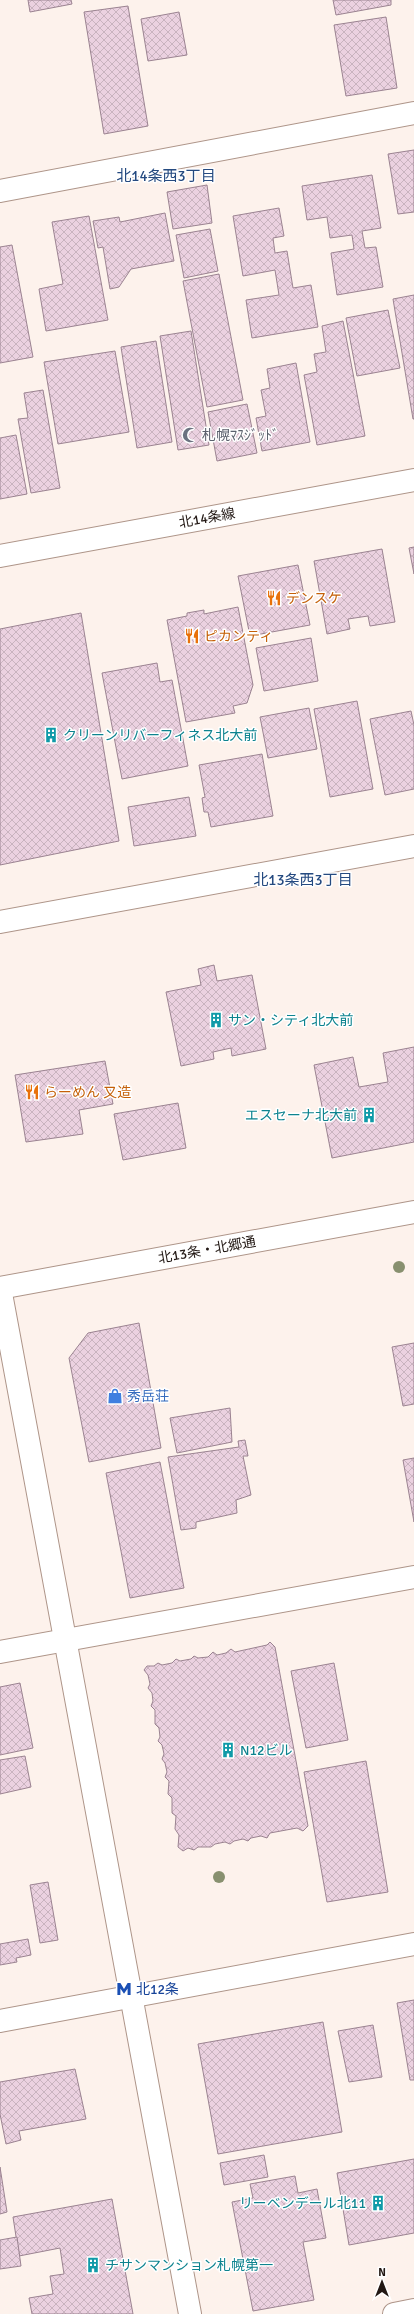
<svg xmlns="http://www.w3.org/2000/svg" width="414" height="2314" viewBox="0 0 414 2314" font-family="Signika,'Noto Sans JP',sans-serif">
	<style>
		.building { fill: url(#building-cross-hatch); stroke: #9b8391 }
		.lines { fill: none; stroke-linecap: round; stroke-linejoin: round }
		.street-casing { stroke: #ae9589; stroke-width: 24 }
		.secondary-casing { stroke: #ae9589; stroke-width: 24 }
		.street { stroke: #fff; stroke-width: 22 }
		.secondary { stroke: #fff; stroke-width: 22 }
		.tree { fill: #88906f }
		.labels { text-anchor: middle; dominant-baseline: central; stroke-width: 3; stroke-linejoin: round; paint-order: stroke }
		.worship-label { font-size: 14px; fill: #5b616d; stroke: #fff; text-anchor: start }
		.street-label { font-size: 14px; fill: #221814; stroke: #fff }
		.food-label { font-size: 14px; fill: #c56008; stroke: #fff; text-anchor: start }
		.culture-label { font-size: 14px; fill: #0d838f; stroke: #fff; text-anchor: start }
		.shop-label { font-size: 14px; fill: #366cbe; stroke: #fff; text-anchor: start }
		.transit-label { font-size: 14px; fill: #164399; stroke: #fff; text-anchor: start }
		.neighbourhood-label { font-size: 15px; fill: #254a80; stroke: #fff }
	</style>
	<defs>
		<pattern id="building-cross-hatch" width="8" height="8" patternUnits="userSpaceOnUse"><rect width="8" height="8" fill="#ebd1e0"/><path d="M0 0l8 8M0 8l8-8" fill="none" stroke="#c9b3bf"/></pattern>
	</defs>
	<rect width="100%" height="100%" fill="#fdf2ec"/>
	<!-- building -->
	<g class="building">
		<polygon points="28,0 71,0 72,4 30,12"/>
		<polygon points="333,0 391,0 391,5 336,15"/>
		<polygon points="128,6 148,126 104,134 84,12"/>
		<polygon points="179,12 187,55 148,61 141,19"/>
		<polygon points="386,17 397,88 346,96 334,25"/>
		<polygon points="414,150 414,212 398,214 388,154"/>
		<polygon points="372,175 381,228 362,231 365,248 376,247 383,287 337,295 331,253 354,249 352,235 330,238 327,217 307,220 302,186"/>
		<polygon points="207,185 212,223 173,229 167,192"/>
		<polygon points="279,208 284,236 273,238 275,253 287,251 293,288 311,285 318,327 252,338 246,300 279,295 275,270 243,276 233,216"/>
		<polygon points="165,213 174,261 131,269 119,287 110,289 103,247 98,248 93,221 119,217 120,222"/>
		<polygon points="89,216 108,320 46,331 39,289 63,284 52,222"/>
		<polygon points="210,229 218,271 184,278 176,235"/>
		<polygon points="12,245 33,357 0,363 0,247"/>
		<polygon points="219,274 243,400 207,407 183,281"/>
		<polygon points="414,295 414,419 413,419 393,299"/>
		<polygon points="388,310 400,368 357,376 346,318"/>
		<polygon points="343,321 365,436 317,445 304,375 317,372 314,354 326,352 322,326"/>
		<polygon points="191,331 209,445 178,450 160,336"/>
		<polygon points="156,341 172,442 137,448 121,347"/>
		<polygon points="115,351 129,432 58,444 44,362"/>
		<polygon points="296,363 310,442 262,451 256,418 266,416 261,390 270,388 267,369"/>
		<polygon points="43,390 60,488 31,493 18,419 28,418 24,393"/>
		<polygon points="247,404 257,453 217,461 208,412"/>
		<polygon points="16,435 27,494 0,499 0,438"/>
		<polygon points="414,547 414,574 409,548"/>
		<polygon points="382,549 395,622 370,626 368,616 348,619 350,629 327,634 314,561"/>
		<polygon points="298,565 310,625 250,636 238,576"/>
		<polygon points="238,607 253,685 247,703 233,706 235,713 186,722 167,620 187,616 187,613 204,610 204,614"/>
		<polygon points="81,613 119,841 0,865 0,629"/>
		<polygon points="311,638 318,681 264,691 256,648"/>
		<polygon points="157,663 160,682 172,680 188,766 122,779 102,673"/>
		<polygon points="357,701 373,789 330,797 314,709"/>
		<polygon points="309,708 317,749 268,758 260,717"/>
		<polygon points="411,711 414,725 414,789 385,795 370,719"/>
		<polygon points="262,754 273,816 211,827 208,812 204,812 202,798 205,797 199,765"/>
		<polygon points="189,797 196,836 134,846 128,807"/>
		<polygon points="214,965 217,981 252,975 266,1049 232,1056 231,1048 213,1052 214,1059 181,1066 166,992 201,985 198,969"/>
		<polygon points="414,1047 414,1142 332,1158 314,1065 353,1057 359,1087 388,1082 383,1053"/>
		<polygon points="105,1061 113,1104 79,1110 83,1134 26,1142 15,1075"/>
		<polygon points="178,1103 186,1148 123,1160 114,1114"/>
		<polygon points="139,1323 161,1448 89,1462 69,1358 88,1333"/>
		<polygon points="414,1343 414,1404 403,1406 392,1347"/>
		<polygon points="230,1408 232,1442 177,1453 170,1418"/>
		<polygon points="245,1440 248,1456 243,1456 251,1495 236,1500 237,1513 196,1522 196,1528 181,1530 168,1457 239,1447 238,1441"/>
		<polygon points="414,1458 414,1522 403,1460"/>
		<polygon points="160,1462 184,1588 130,1598 106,1473"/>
		<polygon points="270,1642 275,1647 308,1826 303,1831 297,1828 270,1833 267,1838 261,1836 251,1838 248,1841 243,1839 234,1841 230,1844 225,1842 215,1844 211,1847 198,1847 194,1850 188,1848 183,1851 178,1847 179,1835 175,1829 176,1816 172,1813 172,1798 168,1794 169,1781 165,1777 167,1772 165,1763 162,1759 164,1754 162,1745 158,1741 160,1737 159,1728 155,1724 155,1710 151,1706 153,1701 152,1693 148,1688 150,1684 148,1675 144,1670 147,1666 154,1666 158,1663 162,1665 172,1663 176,1659 180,1661 191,1659 194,1656 198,1658 208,1657 213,1652 217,1655 226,1653 231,1649 235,1652 267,1645"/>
		<polygon points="334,1663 348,1740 306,1748 291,1671"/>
		<polygon points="20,1683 33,1748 0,1755 0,1687"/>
		<polygon points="25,1756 31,1787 0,1794 0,1760"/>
		<polygon points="366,1761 388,1892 327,1902 304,1772"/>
		<polygon points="48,1882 58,1940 40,1943 30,1885"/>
		<polygon points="28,1939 31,1955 16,1958 17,1962 0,1965 0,1944"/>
		<polygon points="414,2000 414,2080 410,2080 397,2003"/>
		<polygon points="323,2022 342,2132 218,2154 198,2044"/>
		<polygon points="373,2025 382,2077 349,2082 338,2031"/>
		<polygon points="75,2069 86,2119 19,2131 21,2140 6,2144 0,2114 0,2082"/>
		<polygon points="264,2155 268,2177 224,2185 220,2163"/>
		<polygon points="414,2159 414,2233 349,2245 337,2173"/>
		<polygon points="0,2167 7,2212 0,2214"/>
		<polygon points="295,2176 298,2193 317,2189 326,2238 303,2242 314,2300 253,2311 232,2202 253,2198 250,2184"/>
		<polygon points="112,2199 133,2314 32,2314 29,2298 53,2294 50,2276 64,2274 60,2248 19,2256 13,2217"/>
		<polygon points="17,2237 21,2266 0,2269 0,2240"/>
	</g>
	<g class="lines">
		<!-- street casing -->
		<g class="street-casing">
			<g id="street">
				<polyline points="0,191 414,113"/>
				<polyline points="0,922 414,846"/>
				<polyline points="0,1652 414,1577"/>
				<polyline points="394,2314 414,2310"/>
			</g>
		</g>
		<!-- secondary casing -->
		<g class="secondary-casing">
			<g id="secondary">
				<polyline points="0,556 414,480"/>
				<polyline points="0,1288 190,2314"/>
				<polyline points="0,1288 414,1212"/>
				<polyline points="0,2021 414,1944"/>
			</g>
		</g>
		<!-- street -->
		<use href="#street" class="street"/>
		<!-- secondary -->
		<use href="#secondary" class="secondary"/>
	</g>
	<!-- trees -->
	<g class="tree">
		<circle cx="399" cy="1267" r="6"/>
		<circle cx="219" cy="1877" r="6"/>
	</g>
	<!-- icons -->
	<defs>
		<g id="mosque-bare" transform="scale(1.2)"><path d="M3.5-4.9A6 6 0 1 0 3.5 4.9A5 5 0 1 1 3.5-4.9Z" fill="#6b7280" stroke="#fff" stroke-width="2.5" paint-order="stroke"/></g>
		<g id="restaurant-bare" transform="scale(1.2)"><path d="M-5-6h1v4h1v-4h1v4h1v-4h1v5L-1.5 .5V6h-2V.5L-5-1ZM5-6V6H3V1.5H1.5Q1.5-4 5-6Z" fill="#e8710a" stroke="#fff" stroke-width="2.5" paint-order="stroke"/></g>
		<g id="building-bare" transform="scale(1.2)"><path d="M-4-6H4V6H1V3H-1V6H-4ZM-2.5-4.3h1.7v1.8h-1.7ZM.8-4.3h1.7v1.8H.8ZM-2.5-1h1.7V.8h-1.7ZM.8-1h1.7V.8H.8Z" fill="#0f9aa8" stroke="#fff" stroke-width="2.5" paint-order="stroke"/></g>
		<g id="shop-bare" transform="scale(1.2)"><path d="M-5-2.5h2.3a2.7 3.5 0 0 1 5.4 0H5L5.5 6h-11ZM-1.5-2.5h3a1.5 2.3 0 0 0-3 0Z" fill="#3f7fe0" stroke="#fff" stroke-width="2.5" paint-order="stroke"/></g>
		<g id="metro-bare" transform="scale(1.2)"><path d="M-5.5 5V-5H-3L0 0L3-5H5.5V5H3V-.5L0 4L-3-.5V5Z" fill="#1a4fb4" stroke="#fff" stroke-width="2.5" paint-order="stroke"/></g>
	</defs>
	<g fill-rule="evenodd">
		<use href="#mosque-bare" x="190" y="435"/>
		<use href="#restaurant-bare" x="274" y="598"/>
		<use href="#restaurant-bare" x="192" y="636"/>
		<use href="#building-bare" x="51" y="735"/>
		<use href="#building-bare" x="216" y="1020"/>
		<use href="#restaurant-bare" x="32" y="1092"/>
		<use href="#building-bare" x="369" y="1115"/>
		<use href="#shop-bare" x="115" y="1396"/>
		<use href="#building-bare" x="228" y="1750"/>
		<use href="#metro-bare" x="124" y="1989"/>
		<use href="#building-bare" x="378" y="2203"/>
		<use href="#building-bare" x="93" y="2265"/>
	</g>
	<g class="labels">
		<!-- worship labels -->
		<g class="worship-label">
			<text x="202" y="435">札幌ﾏｽｼﾞｯﾄﾞ</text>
		</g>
		<!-- street labels -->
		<g class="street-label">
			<text transform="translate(207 518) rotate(-10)">北14条線</text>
			<text transform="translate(207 1250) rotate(-10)">北13条・北郷通</text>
		</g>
		<!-- food labels -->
		<g class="food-label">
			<text x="286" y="598">デンスケ</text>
			<text x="204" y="636">ピカンティ</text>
			<text x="44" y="1092">らーめん 又造</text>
		</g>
		<!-- culture labels -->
		<g class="culture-label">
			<text x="63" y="735">クリーンリバーフィネス北大前</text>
			<text x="228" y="1020">サン・シティ北大前</text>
			<text x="357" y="1115" text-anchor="end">エスセーナ北大前</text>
			<text x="240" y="1750">N12ビル</text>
			<text x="366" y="2203" text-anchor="end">リーベンデール北11</text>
			<text x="105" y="2265">チサンマンション札幌第一</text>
		</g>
		<!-- shop labels -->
		<g class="shop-label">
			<text x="127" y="1396">秀岳荘</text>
		</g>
		<!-- transit labels -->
		<g class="transit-label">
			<text x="136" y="1989">北12条</text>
		</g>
		<!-- neighbourhood labels -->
		<g class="neighbourhood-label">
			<text x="166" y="176">北14条西3丁目</text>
			<text x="303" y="880">北13条西3丁目</text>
		</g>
	</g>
	<!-- north arrow -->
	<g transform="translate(382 2282)" stroke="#ffffff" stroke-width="3" paint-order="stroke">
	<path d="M0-3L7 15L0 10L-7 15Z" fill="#221814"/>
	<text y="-6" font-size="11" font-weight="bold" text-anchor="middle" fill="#221814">N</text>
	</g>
</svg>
